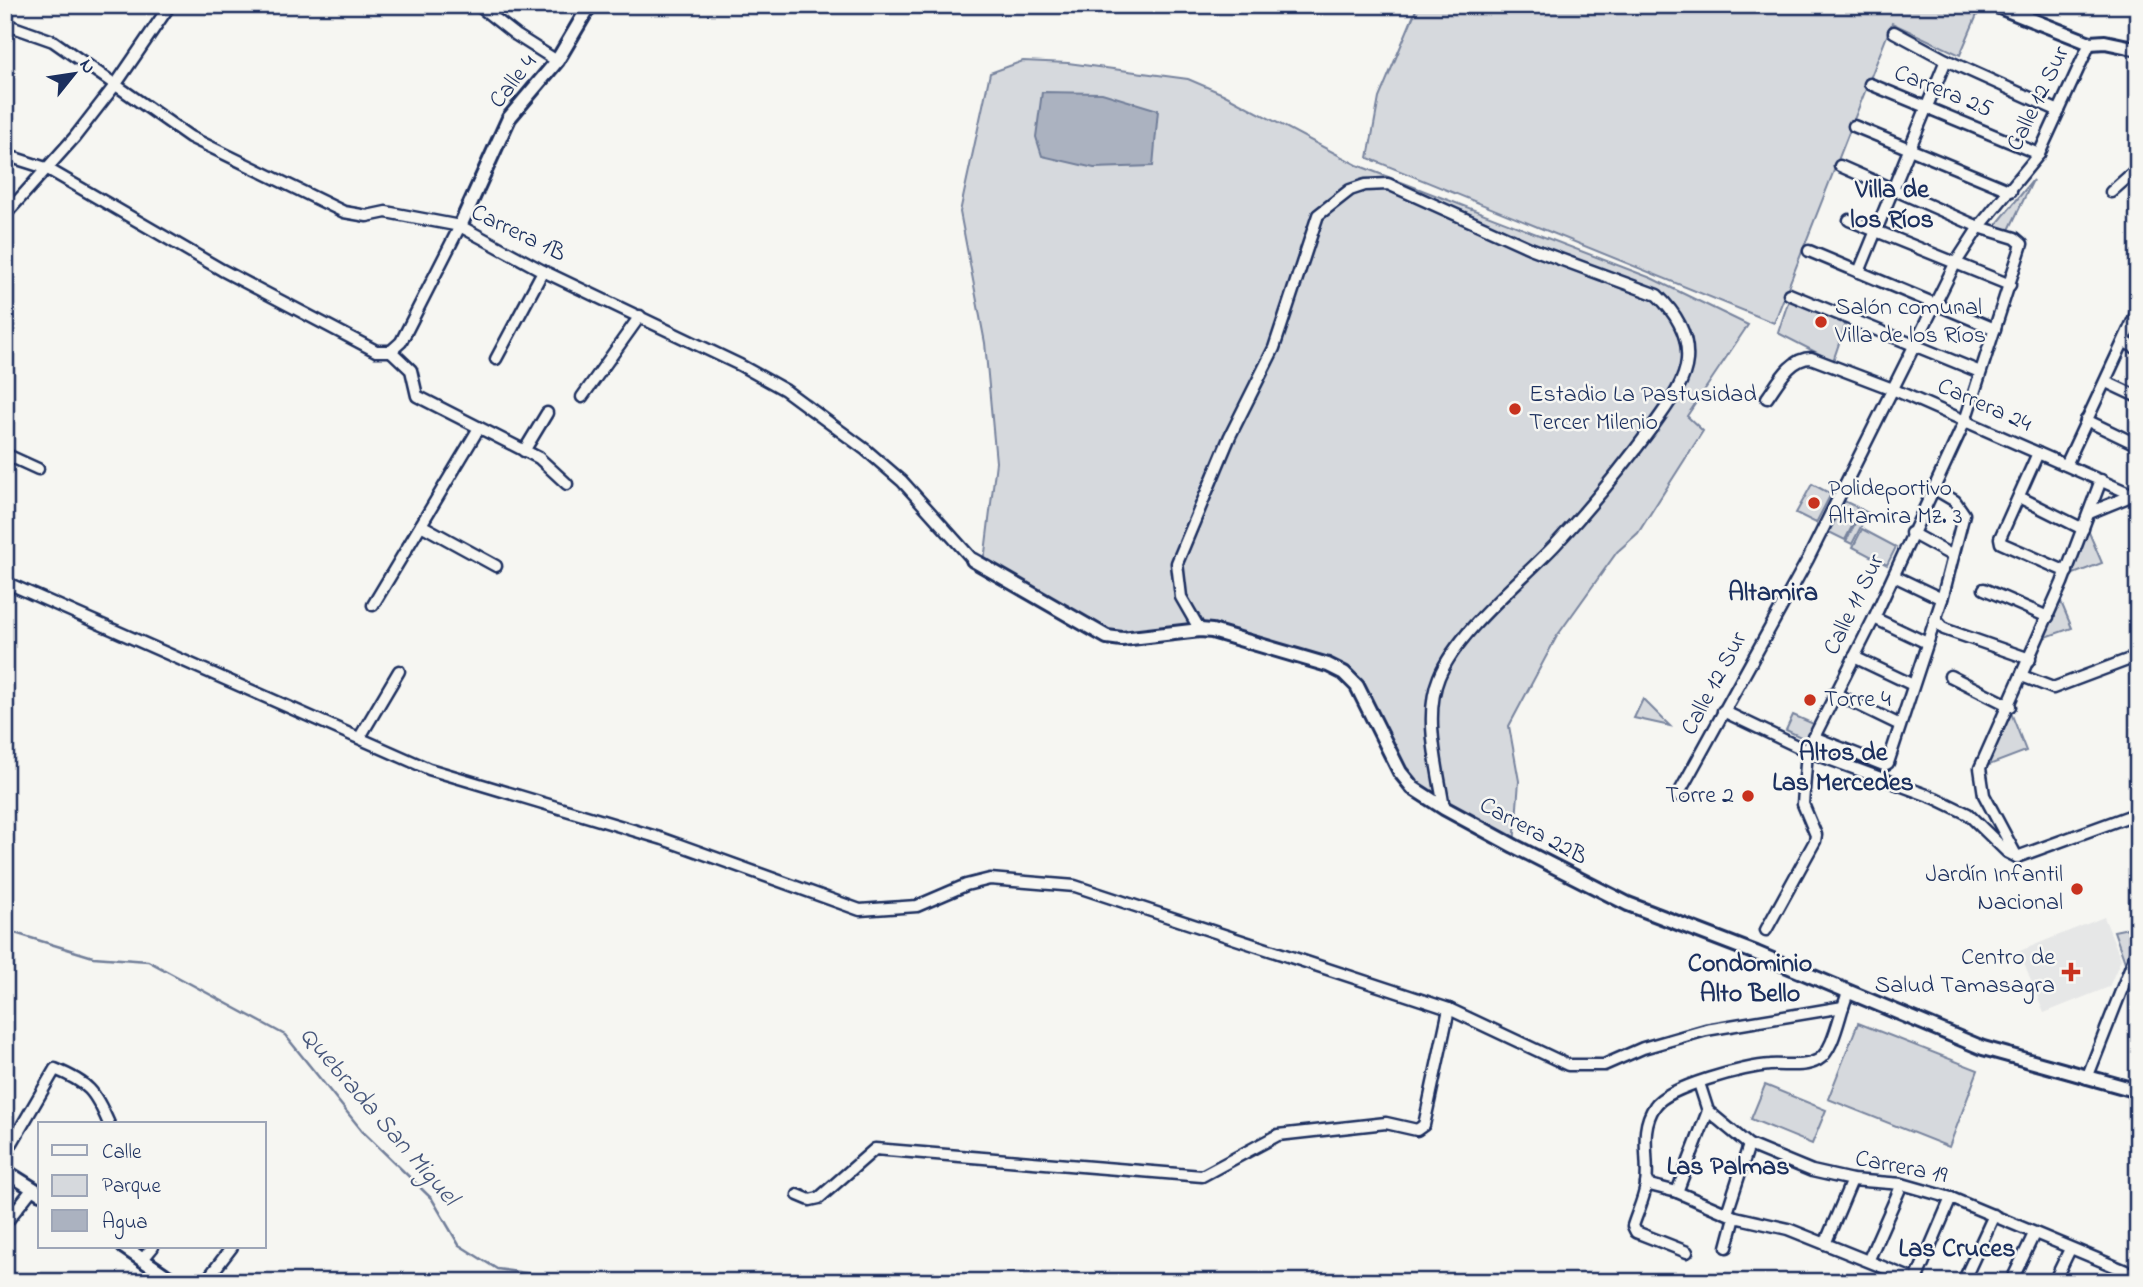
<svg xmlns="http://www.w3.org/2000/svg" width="2143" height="1287" viewBox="0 0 2143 1287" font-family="'Indie Flower',sans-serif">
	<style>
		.built { fill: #e6e7e7 }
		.green { fill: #d6d9dd; stroke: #78849e; stroke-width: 2 }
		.water { fill: #abb2c0; stroke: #717e99; stroke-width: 2 }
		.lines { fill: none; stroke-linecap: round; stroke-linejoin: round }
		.stream { stroke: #717e99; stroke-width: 2.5 }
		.minor-casing { stroke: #1b2f5e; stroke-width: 15 }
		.tertiary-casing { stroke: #1b2f5e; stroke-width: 18 }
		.minor { stroke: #f6f6f2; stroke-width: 10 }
		.tertiary { stroke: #f6f6f2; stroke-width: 12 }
		.poi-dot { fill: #c8321e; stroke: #f6f6f2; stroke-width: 2.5 }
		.labels { text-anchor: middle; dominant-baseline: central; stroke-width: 5; stroke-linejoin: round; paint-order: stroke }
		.street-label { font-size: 24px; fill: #1b2f5e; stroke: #f6f6f2 }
		.poi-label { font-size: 24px; fill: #1b2f5e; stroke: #f6f6f2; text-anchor: start }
		.neighbourhood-label { font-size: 26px; font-weight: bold; fill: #1b2f5e; stroke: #f6f6f2 }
		.water-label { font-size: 26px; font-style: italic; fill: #46567b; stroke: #f6f6f2 }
	</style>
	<rect width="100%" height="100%" fill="#f6f6f2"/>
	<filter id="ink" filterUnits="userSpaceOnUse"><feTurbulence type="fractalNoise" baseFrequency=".0143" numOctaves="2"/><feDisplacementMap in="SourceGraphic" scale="14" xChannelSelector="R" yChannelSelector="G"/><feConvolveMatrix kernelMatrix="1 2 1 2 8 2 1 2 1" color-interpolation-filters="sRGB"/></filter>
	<g filter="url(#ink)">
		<!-- built -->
		<polygon class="built" points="2104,917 2121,959 2109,987 2044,1013 2022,959 2013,962 2010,955"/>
		<!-- green -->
		<g class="green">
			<polygon points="1418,5 1958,5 1977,15 1960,55 1892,23 1774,323 1368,158 1379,98"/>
			<polygon points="1023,61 1068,63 1188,79 1223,94 1357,165 1651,278 1748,325 1687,416 1703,431 1638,533 1617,552 1557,636 1509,726 1519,781 1514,846 1413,788 1344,673 1212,631 1122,639 980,564 985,553 996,462 985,343 960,212 990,73"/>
			<polygon points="2033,180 2008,232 1996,225"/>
			<polygon points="1790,296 1847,320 1833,361 1778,333"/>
			<polygon points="1812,484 1831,494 1816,523 1796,513"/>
			<polygon points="1844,501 1861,509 1845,540 1829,532"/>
			<polygon points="1862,510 1868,513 1852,544 1846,541"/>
			<polygon points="1862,529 1896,547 1887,565 1853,547"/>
			<polygon points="2088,530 2102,563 2066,577"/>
			<polygon points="2058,595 2072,628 2040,639"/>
			<polygon points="1643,699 1670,726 1634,718"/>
			<polygon points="2010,710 2026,751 1984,767"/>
			<polygon points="1793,715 1816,725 1809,741 1786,730"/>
			<polygon points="2138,926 2138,935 2126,965 2114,931"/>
			<polygon points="1858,1023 1978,1070 1949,1147 1828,1099"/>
			<polygon points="1765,1085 1826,1110 1812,1144 1751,1119"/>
		</g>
		<!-- water -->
		<polygon class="water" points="1042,92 1102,93 1158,110 1153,166 1094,168 1042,156 1036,137"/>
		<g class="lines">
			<!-- stream -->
			<polyline class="stream" points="5,930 93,957 148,961 285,1035 363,1132 432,1199 459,1245 497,1269 548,1276 556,1282"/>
			<!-- minor casing -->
			<g class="minor-casing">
				<g id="minor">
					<polyline points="478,5 516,35 557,61"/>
					<polyline points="5,24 53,41 190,137 344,212 367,216 386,212 460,226 543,271 740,365 785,390 866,450 902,481 973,560"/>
					<polyline points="1894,32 1946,60 2059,111"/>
					<polyline points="1870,84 2039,154"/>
					<polyline points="1854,126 2011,191"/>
					<polyline points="5,155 46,168 222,270 376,351 391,351 401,342 460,226"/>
					<polyline points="2111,192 2138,168"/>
					<polyline points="5,215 74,138 116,84 170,5"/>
					<polyline points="1849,220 2010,285"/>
					<polyline points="1809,251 1995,329"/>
					<polyline points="1859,272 1946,60"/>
					<polyline points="1789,294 1980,372"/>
					<polyline points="2125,342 2138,349"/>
					<polyline points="391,351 411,370 417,396 539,458 567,484"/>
					<polyline points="496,359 543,271"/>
					<polyline points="2106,382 2138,397"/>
					<polyline points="582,397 640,316"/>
					<path d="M1767 398C1778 383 1790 358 1811 358L1890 388 2138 497"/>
					<polyline points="2086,420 2138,445"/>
					<polyline points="524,451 547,413"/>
					<polyline points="2038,453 2000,538 2001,543 2067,572"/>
					<polyline points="5,454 38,469"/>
					<polyline points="2066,465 2138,310"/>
					<polyline points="2019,497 2083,529"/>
					<polyline points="2089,513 2133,495"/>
					<polyline points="421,525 496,566"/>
					<polyline points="1911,533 1953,556"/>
					<polyline points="1894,576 1942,599"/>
					<polyline points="5,582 429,769 663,839 860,910 917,906 966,885 990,879 1075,886 1449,1009 1568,1065 1604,1065 1643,1048 1706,1030 1843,1007 1848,992"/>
					<polyline points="1984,589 2048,617"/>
					<polyline points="373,605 479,428"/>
					<polyline points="1874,618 1927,643"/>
					<polyline points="1935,619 1944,629 2030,659"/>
					<path d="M1200 630 1181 597 1177 563 1230 436 1274 348 1318 215 1350 190 1365 185 1388 184 1530 248 1657 295C1676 313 1689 334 1687 360 1685 384 1666 407 1653 426 1623 467 1589 508 1555 545 1520 582 1458 631 1439 677 1423 716 1438 768 1444 808"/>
					<polyline points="1854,657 1913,685"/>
					<polyline points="1950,676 2010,706"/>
					<polyline points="2022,676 2053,688 2138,656"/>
					<polyline points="1834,693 1898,724"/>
					<polyline points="1723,711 1807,751 1935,798 1968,814 2007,852 2017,857"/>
					<polyline points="360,737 399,671"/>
					<polyline points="1813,737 1884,765 1888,763 1942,599 1964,514 1955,501 1933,488"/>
					<polyline points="1678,795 1808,559 1955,264 1979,227 2039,154 2090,43"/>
					<polyline points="2017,857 1984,795 1980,768 2062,583 2101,480"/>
					<polyline points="2017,857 2138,813"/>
					<polyline points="1766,930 1815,841 1816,835 1803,804 1807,751 1874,618 1965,421 2022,244 2015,238 1979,227 1840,166"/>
					<polyline points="2087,1078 2138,948"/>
					<polyline points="1699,1083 1708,1111 1749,1145 1812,1171 1852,1180 1902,1184 1951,1198 2138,1276"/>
					<path d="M5 1155 55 1069C89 1083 95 1091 109 1124"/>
					<polyline points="1646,1184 1677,1192 1735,1217 1788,1229 1920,1282"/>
					<polyline points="1677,1192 1708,1111"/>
					<polyline points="798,1195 810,1200 819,1198 875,1149 1202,1176 1278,1135 1386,1123 1417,1130 1424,1125 1449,1009"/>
					<polyline points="1727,1213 1749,1145"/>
					<polyline points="5,1224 33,1188"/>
					<polyline points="1825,1244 1852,1180"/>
					<polyline points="1727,1247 1735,1217"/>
					<path d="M1687 1252 1636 1232 1633 1226C1637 1213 1644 1199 1646 1185 1650 1158 1638 1131 1655 1106 1667 1087 1747 1066 1770 1065 1785 1064 1804 1068 1818 1060 1832 1052 1838 1022 1843 1007"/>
					<polyline points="143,1259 153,1247"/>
					<polyline points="1869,1259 1902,1184"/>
					<polyline points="1916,1280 1951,1198"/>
					<polyline points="205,1282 232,1247"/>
					<polyline points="1963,1282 1994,1215"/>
					<polyline points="2011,1282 2034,1234"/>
					<polyline points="2054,1282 2070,1249"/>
				</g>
			</g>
			<!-- tertiary casing -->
			<g class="tertiary-casing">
				<g id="tertiary">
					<polyline points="1994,5 2090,43 2105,42 2138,49"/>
					<polyline points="460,226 509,118 557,61 590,5"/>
					<polyline points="973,560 1107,637 1122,639 1200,630 1212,631 1328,665 1344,673 1357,686 1400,772 1413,788 1444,808 1514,846 1628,904 1756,953 1983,1048 2138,1091"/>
					<polyline points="5,1171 40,1193"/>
					<polyline points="124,1247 175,1282"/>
				</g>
			</g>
			<!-- minor -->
			<use href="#minor" class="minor"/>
			<!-- tertiary -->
			<use href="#tertiary" class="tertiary"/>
		</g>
	</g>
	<!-- markers -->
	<g class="poi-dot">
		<circle cx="1821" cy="322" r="7"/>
		<circle cx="1515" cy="409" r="7"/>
		<circle cx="1814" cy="503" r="7"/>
		<circle cx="1810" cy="700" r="7"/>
		<circle cx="1748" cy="796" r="7"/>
		<circle cx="2077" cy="889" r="7"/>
		<path d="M2067.5 961.5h7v7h7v7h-7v7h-7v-7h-7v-7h7z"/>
	</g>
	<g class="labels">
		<!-- street labels -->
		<g class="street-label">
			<text transform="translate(514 82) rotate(-52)">Calle 4</text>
			<text transform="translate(1943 92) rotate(22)">Carrera 25</text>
			<text transform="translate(2039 99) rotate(-64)">Calle 12 Sur</text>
			<text transform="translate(518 234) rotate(26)">Carrera 1B</text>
			<text transform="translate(1984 406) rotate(24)">Carrera 24</text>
			<text transform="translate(1855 605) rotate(-64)">Calle 11 Sur</text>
			<text transform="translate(1715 684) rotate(-62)">Calle 12 Sur</text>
			<text transform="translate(1533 832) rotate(28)">Carrera 22B</text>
			<text transform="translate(1901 1168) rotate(11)">Carrera 19</text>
		</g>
		<!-- poi labels -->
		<g class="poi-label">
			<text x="1835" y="308">Salón comunal<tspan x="1835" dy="28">Villa de los Ríos</tspan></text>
			<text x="1529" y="395">Estadio La Pastusidad<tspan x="1529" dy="28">Tercer Milenio</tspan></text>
			<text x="1828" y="489">Polideportivo<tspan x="1828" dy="28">Altamira Mz. 3</tspan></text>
			<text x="1824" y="700">Torre 4</text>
			<text x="1734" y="796" text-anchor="end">Torre 2</text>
			<text x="2063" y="875" text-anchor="end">Jardín Infantil<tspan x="2063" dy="28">Nacional</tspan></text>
			<text x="2055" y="958" text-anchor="end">Centro de<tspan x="2055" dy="28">Salud Tamasagra</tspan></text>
		</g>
		<!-- neighbourhood labels -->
		<g class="neighbourhood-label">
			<text x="1892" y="191">Villa de<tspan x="1892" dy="30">los Ríos</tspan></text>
			<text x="1773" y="594">Altamira</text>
			<text x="1843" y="754">Altos de<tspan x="1843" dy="30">Las Mercedes</tspan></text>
			<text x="1750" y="965">Condominio<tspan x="1750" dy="30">Alto Bello</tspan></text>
			<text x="1728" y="1168">Las Palmas</text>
			<text x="1957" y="1250">Las Cruces</text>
		</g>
		<!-- water labels -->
		<g class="water-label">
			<text transform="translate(378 1117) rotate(49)">Quebrada San Miguel</text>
		</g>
	</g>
	<!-- margin -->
	<rect width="2143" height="1287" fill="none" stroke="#f6f6f2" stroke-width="28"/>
	<rect x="14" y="14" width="2115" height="1259" fill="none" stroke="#1b2f5e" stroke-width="2.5" filter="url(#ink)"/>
	<!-- legend -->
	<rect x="38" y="1122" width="228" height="126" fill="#f6f6f2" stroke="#9ea6b7" stroke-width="2"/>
	<rect x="52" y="1145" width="35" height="10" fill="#f6f6f2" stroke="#9ea6b7" stroke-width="2"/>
	<text x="102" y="1158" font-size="21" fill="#1b2f5e">Calle</text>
	<rect x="52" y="1175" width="35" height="21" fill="#d6d9dd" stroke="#9ea6b7" stroke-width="2"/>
	<text x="102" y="1192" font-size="21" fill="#1b2f5e">Parque</text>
	<rect x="52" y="1210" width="35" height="21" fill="#abb2c0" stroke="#9ea6b7" stroke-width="2"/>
	<text x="102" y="1228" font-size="21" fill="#1b2f5e">Agua</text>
	<!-- north arrow -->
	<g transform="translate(74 74) rotate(60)" stroke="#f6f6f2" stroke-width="5" paint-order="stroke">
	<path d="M0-5L12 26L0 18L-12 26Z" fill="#1b2f5e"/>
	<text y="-10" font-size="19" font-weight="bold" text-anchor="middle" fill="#1b2f5e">N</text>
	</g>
</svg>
